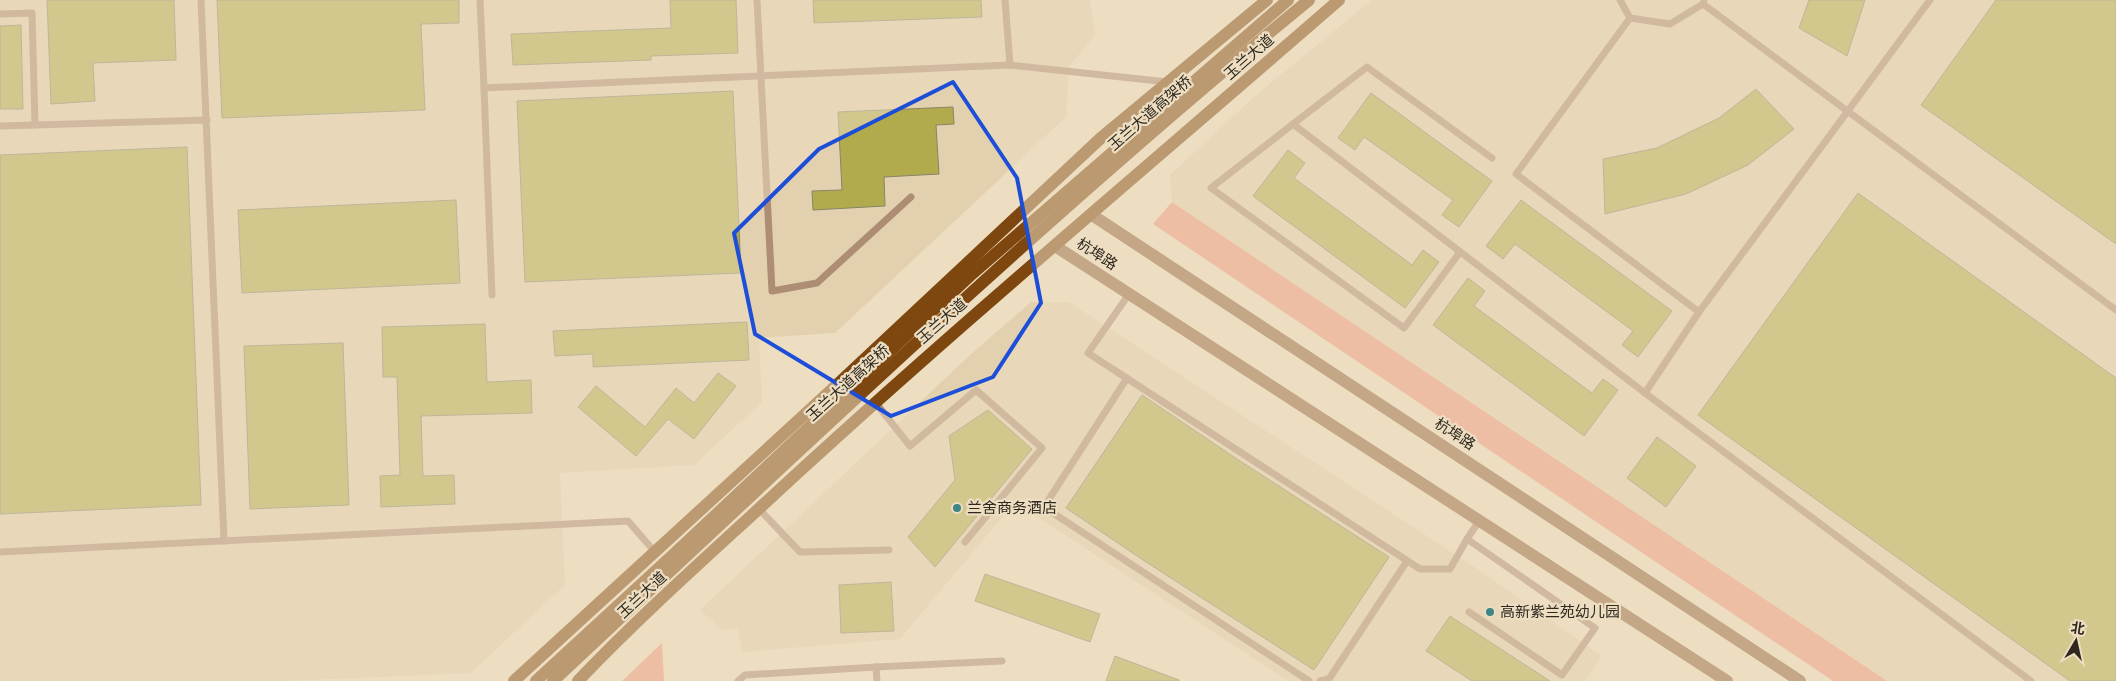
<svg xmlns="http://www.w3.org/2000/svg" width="2116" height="681" viewBox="0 0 2116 681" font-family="'Nunito Sans','Noto Sans SC',sans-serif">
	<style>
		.built { fill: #e3d0ae }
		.green { fill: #ed987f }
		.building { fill: #b2ab4d; stroke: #868569 }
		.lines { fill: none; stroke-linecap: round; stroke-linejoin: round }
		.service { stroke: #ad8d74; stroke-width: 7 }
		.secondary { stroke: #92643f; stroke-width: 12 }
		.primary { stroke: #7e4710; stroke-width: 12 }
		.marked { fill: none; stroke: #1d4ed8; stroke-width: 4; stroke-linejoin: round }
		.poi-dot { fill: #3d8586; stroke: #eddec2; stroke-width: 2 }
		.labels { text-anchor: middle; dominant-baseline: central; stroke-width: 4.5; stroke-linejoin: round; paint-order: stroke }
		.street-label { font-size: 15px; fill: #2e281e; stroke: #eddec2 }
		.poi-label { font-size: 15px; fill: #2e281e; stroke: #eddec2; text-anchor: start }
	</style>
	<rect width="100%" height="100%" fill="#eddec2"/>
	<!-- built -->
	<g class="built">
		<polygon points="0,0 1090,0 1095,35 1069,67 1066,117 835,333 759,338 762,402 694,465 560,473 565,585 471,673 287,681 0,681"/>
		<polygon points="1372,0 2116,0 2116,681 1887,681 1172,202 1170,175 1256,95"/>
		<polygon points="1031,302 1069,302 1476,568 1602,656 1585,681 1288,681 1015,502 900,639 742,652 738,629 722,630 700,610 970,355"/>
	</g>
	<!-- green -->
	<g class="green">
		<polygon points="1172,202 1887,681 1833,681 1153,224"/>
		<polygon points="662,643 664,681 622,681"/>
	</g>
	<!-- building -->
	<g class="building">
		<polygon points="47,0 174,0 176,60 93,63 95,101 51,104"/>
		<polygon points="217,0 459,0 459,23 421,24 425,110 222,118"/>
		<polygon points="670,0 736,0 738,53 651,56 651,60 513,65 511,34 671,28"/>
		<polygon points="813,0 981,0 982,17 814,23"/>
		<polygon points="1809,0 1865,0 1847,56 1799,28"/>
		<polygon points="1996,0 2116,0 2116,244 1921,105"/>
		<polygon points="21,25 23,109 0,109 0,26"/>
		<polygon points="1756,89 1794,129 1748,165 1686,194 1605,214 1603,159 1657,148 1719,118"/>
		<polygon points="733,91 741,273 525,282 517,101"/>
		<polygon points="1371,93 1492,181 1459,227 1442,215 1453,200 1364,137 1355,150 1338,138"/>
		<polygon points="953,107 954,124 936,125 939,174 884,177 885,206 813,210 812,191 842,190 838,112"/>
		<polygon points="187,147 201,505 0,514 0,155"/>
		<polygon points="1288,150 1305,163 1294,178 1412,265 1423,250 1439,262 1405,308 1253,196"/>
		<polygon points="1858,193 2116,378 2116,681 2070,681 1698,415"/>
		<polygon points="456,200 460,283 242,293 238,210"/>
		<polygon points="1521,200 1672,311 1638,357 1622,345 1633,331 1515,244 1503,259 1486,246"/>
		<polygon points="1468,278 1485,291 1474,306 1592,393 1603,379 1618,390 1584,436 1433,325"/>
		<polygon points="747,322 749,360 593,367 593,354 555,356 553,331"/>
		<polygon points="485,324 487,382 531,380 532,413 421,416 423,476 454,475 455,504 381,507 380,476 400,475 397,377 383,377 382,327"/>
		<polygon points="343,343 349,505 250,509 244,346"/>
		<polygon points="718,373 736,386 694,439 668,419 636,456 578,407 596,386 645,427 676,388 694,403"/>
		<polygon points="1142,395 1237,459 1389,557 1314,670 1146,562 1066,508"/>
		<polygon points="988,410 1032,449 935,567 908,537 955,480 949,436"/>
		<polygon points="1657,437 1696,466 1666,507 1627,478"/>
		<polygon points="985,574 1100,614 1090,642 975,601"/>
		<polygon points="891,582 894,631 841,633 839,585"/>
		<polygon points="1450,616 1550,681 1472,681 1426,651"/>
		<polygon points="1115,656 1179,680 1179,681 1106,681"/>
	</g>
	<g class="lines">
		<!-- service -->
		<g class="service">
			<polyline points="201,0 224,541"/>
			<polyline points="480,0 484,88"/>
			<polyline points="757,0 772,291 817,283 911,197"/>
			<polyline points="1005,0 1010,65"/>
			<polyline points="1620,0 1630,18 1670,24 1703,4 1704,0"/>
			<polyline points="1703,4 2116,310"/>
			<polyline points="0,14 32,13 35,125 207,120"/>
			<polyline points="1630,18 1516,174 1699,312 1930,0"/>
			<polyline points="1293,124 1211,188 1404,328 1460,252"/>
			<polyline points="0,126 35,125"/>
			<polyline points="1492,158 1367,67 1293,124 1645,393"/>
			<polyline points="1129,294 1088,353 1420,569 1450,569 1467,539"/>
			<polyline points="492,295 484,88 1010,65 1168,82"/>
			<polyline points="1699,312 1645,393 2031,681"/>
			<polyline points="1127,378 1044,507 1309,681"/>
			<polyline points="875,402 910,446 976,390 1042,448 965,542"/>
			<polyline points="759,509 800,552 889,550"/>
			<polyline points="0,552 628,521 655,552"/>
			<polyline points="1469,612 1562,675 1595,628 1467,539 1479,521"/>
			<polyline points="876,667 1002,661"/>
			<polyline points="738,681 745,675 876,667 877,681"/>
			<polyline points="1320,681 1329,679 1407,561"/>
		</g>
		<!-- secondary -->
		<g class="secondary">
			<polyline points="1092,215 1800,681"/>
			<polyline points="1055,246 1727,681"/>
		</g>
		<!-- primary -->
		<g class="primary">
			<polyline points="514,681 839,383 1103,136 1267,0"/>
			<polyline points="536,681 673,555 972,274 1288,0"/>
			<path d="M553 681C801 449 1047 215 1309 0"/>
			<path d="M578 681C637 619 701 562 764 504 951 331 1147 167 1339 0"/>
		</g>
	</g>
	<!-- marked area -->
	<path d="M0 0H2116V681H0ZM953 82 1017 178 1041 303 993 377 891 416 755 334 734 233 819 149Z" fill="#eddec2" fill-opacity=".55" fill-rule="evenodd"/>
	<path class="marked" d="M953 82 1017 178 1041 303 993 377 891 416 755 334 734 233 819 149Z"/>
	<!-- markers -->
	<g class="poi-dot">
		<circle cx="957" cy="508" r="5"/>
		<circle cx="1490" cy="612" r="5"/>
	</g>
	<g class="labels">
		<!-- street labels -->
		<g class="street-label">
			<text transform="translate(1249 57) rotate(-41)">玉兰大道</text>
			<text transform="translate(1150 113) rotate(-41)">玉兰大道高架桥</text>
			<text transform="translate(1097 254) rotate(33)">杭埠路</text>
			<text transform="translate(942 321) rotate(-41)">玉兰大道</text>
			<text transform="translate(848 383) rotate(-42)">玉兰大道高架桥</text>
			<text transform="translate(1455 434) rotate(33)">杭埠路</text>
			<text transform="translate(642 595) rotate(-43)">玉兰大道</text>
		</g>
		<!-- poi labels -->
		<g class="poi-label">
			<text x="967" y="508">兰舍商务酒店</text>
			<text x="1500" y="612">高新紫兰苑幼儿园</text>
		</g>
	</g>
	<!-- north arrow -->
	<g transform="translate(2076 641) rotate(9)" stroke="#eddec2" stroke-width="4" paint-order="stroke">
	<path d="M0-4L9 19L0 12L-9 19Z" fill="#2e281e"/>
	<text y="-8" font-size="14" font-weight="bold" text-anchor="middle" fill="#2e281e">北</text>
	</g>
</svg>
